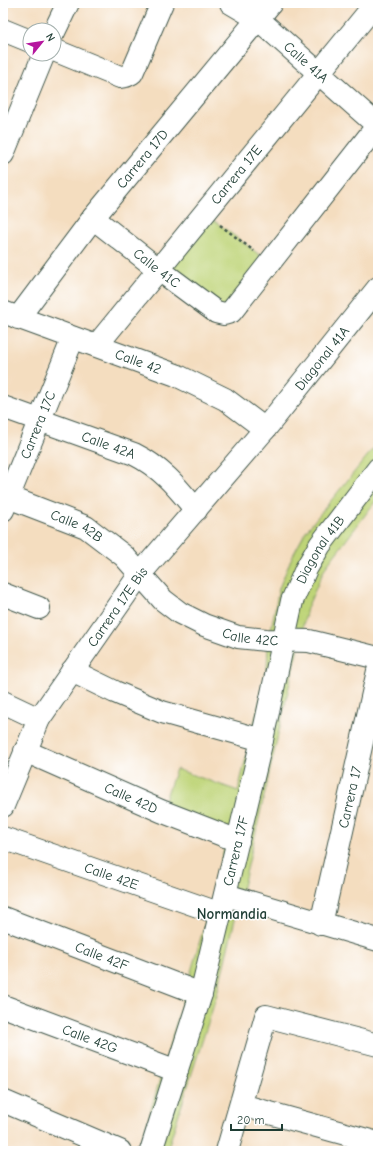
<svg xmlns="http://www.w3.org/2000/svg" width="381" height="1154" viewBox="0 0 381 1154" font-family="'Comic Neue',sans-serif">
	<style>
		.green { fill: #bed477; stroke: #6e8856 }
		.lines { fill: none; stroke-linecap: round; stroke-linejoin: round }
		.minor-casing { stroke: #3f5549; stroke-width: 24 }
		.path { stroke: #3f5549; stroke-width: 2.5; stroke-dasharray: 3 3; stroke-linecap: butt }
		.minor { stroke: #fff; stroke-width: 22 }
		.labels { text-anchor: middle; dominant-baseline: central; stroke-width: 3; stroke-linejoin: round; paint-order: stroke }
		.street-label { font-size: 14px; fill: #1f3d34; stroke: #fff }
		.neighbourhood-label { font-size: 15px; font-weight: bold; fill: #1f3d34; stroke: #fff }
	</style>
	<rect width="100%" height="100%" fill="#fff"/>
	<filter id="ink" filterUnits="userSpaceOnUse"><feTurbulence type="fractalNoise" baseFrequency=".025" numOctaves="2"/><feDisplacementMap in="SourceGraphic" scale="8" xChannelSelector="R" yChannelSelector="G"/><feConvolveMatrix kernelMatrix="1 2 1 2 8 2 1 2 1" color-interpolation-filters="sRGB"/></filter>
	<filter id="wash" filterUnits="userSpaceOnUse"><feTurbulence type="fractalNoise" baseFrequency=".012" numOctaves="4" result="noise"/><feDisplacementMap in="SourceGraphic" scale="16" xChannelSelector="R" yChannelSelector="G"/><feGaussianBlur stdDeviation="0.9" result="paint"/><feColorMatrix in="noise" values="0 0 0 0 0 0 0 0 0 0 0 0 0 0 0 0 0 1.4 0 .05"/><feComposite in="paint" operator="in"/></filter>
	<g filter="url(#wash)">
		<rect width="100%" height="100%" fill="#f4ddbf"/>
		<!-- green -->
		<g class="green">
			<polygon points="204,213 269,262 231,312 158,269"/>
			<polygon points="378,443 378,498 325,568 307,608 251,853 216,998 167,1151 139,1151 212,899 227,837 161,811 176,769 238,791 267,670 268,645 279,588 292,557 306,531"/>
		</g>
	</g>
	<g filter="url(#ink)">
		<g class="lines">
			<!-- minor casing -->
			<g class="minor-casing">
				<g id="minor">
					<path id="s1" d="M231 3 258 19 377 125"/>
					<polyline points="3,30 30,41"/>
					<polyline points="54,32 68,3"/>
					<polyline points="54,50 120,77 126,76 132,73 162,3"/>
					<polyline points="3,154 44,54"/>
					<path id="s2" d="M93 218 158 269 216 312 224 314 231 312 378 125"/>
					<path id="s3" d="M3 312 176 375 225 399 265 429"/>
					<path id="s4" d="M18 318 93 218 271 3"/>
					<path id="s5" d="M97 345 376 3"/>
					<path id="s6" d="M3 407 134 454C162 468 177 487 196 510"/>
					<path id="s7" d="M3 495 86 527 124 556 163 600 180 613 204 625 238 637 266 640 309 641 378 658"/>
					<path id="s8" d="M3 510 73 338"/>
					<polyline points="3,594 39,608"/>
					<polyline points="72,671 115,692 162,712 262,740"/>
					<polyline points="3,702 39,719"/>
					<path id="s9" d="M25 751 161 811 238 841"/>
					<path id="s10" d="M3 806 39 719 140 574 265 429 378 288"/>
					<path id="s11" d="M3 838 221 914"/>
					<polyline points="226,895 378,940"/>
					<path id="s12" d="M3 918 201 994"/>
					<path id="s13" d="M321 924 378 671"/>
					<path id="s14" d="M3 1006 177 1071"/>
					<polyline points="3,1101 120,1151"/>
					<polyline points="241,1105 378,1143"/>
					<path id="s15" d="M151 1151 201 994 262 740 292 601 306 569 320 545 378 469"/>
					<polyline points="227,1151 266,1016 378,1045"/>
				</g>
			</g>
			<!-- path -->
			<polyline class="path" points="220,225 254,251"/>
			<!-- minor -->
			<use href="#minor" class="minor"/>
		</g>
	</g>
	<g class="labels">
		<!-- street labels -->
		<g class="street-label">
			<text stroke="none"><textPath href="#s1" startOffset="96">Calle 41A</textPath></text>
			<text stroke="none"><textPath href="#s4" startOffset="202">Carrera 17D</textPath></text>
			<text stroke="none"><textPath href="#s5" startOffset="220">Carrera 17E</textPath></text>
			<text stroke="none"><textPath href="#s2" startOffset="81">Calle 41C</textPath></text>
			<text stroke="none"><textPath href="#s10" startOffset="553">Diagonal 41A</textPath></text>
			<text stroke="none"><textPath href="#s3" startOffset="144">Calle 42</textPath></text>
			<text stroke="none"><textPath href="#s8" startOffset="92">Carrera 17C</textPath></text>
			<text stroke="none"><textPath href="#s6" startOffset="112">Calle 42A</textPath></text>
			<text stroke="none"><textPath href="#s7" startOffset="80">Calle 42B</textPath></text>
			<text stroke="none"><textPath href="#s15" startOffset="627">Diagonal 41B</textPath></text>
			<text stroke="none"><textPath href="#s10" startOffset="231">Carrera 17E Bis</textPath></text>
			<text stroke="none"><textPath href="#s7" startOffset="292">Calle 42C</textPath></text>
			<text stroke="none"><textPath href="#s9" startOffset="116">Calle 42D</textPath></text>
			<text stroke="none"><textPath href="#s13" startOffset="130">Carrera 17</textPath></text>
			<text stroke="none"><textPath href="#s15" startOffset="312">Carrera 17F</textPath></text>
			<text stroke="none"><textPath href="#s11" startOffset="115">Calle 42E</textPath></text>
			<text stroke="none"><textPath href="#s12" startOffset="106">Calle 42F</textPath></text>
			<text stroke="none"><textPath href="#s14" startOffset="93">Calle 42G</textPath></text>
		</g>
		<!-- neighbourhood labels -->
		<g class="neighbourhood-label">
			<text x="232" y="914">Normandia</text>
		</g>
	</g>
	<!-- margin -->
	<rect width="381" height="1154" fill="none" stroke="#fff" stroke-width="16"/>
	<!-- north arrow -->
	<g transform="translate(42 42) rotate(60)"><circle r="19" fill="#ffffff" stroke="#a5b1ae"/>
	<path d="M0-3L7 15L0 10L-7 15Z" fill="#b5179e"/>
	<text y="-6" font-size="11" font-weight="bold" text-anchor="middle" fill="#1f3d34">N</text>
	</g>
	<!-- scale -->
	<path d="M231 1124v6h51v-6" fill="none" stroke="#1f3d34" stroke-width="2"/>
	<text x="237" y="1124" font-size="12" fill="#1f3d34" stroke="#ffffff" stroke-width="3" paint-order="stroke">20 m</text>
</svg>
